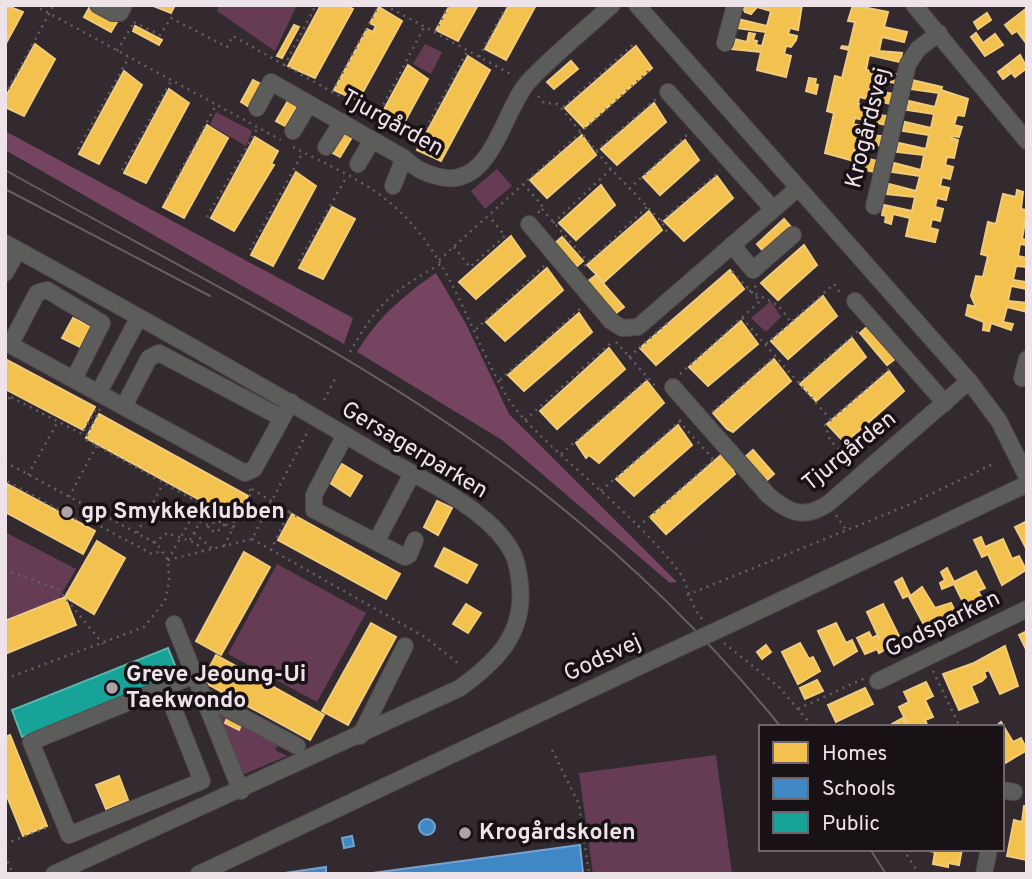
<svg xmlns="http://www.w3.org/2000/svg" width="1032" height="879" viewBox="0 0 1032 879" font-family="Overpass,sans-serif">
	<style>
		.green { fill: #663c55 }
		.forest { fill: #744460 }
		.homes { fill: #f2c14e; stroke: #f1cb7c; stroke-width: 2 }
		.schools { fill: #3f88c5; stroke: #74a3d0; stroke-width: 2 }
		.public { fill: #17a398; stroke: #58b6b0; stroke-width: 2 }
		.lines { fill: none; stroke-linecap: round; stroke-linejoin: round }
		.minor-casing { stroke: #4f484c; stroke-width: 18 }
		.path { stroke: #646162; stroke-width: 2.5; stroke-dasharray: 2 5; stroke-linecap: butt }
		.minor { stroke: #5c5d5b; stroke-width: 16 }
		.tram { stroke: #656162; stroke-width: 2 }
		.minor-bridge-casing { stroke: #4f484c; stroke-width: 18; stroke-linecap: butt }
		.minor-bridge { stroke: #5c5d5b; stroke-width: 16 }
		.poi-dot { fill: #aca2a8; stroke: #181115; stroke-width: 2.5 }
		.labels { text-anchor: middle; dominant-baseline: central; stroke-width: 7; stroke-linejoin: round; paint-order: stroke }
		.street-label { font-size: 23px; fill: #eee3e9; stroke: #181115 }
		.poi-label { font-size: 23px; font-weight: bold; fill: #eee3e9; stroke: #181115; text-anchor: start }
	</style>
	<rect width="100%" height="100%" fill="#322a2e"/>
	<!-- green -->
	<g class="green">
		<polygon points="219,5 297,5 275,51 217,11"/>
		<polygon points="425,44 442,52 431,74 413,64"/>
		<polygon points="216,112 252,131 246,146 210,125"/>
		<polygon points="497,169 512,186 485,209 471,191"/>
		<polygon points="771,301 781,317 766,332 751,318"/>
		<polygon points="5,532 76,569 58,600 5,622"/>
		<polygon points="277,564 366,613 317,702 228,654"/>
		<polygon points="212,705 280,742 275,750 287,756 242,775"/>
		<polygon points="716,755 732,874 593,874 579,773"/>
	</g>
	<!-- forest -->
	<g class="forest">
		<polygon points="5,131 353,318 344,344 5,150"/>
		<path d="M436 273 466 324 509 414 677 582 670 583 502 440 357 352C378 317 403 296 436 273Z"/>
	</g>
	<!-- homes -->
	<g class="homes">
		<polygon points="5,5 23,12 5,45"/>
		<polygon points="151,5 175,5 171,13"/>
		<polygon points="321,5 345,5 353,9 315,78 288,66"/>
		<polygon points="450,5 478,5 458,41 436,30"/>
		<polygon points="509,5 536,5 506,60 485,49"/>
		<polygon points="742,5 802,5 798,30 790,28 788,34 797,36 796,40 791,47 786,46 784,54 791,56 786,77 757,70 761,52 732,49 734,39 747,42 749,33 755,34 753,40 757,41 756,45 762,46 766,32 736,28 738,19 767,26 771,11 757,7 751,14 745,12"/>
		<polygon points="853,5 888,12 884,27 907,32 904,42 882,37 879,51 902,53 900,62 869,55 866,70 897,74 895,83 872,78 869,93 878,95 879,91 893,94 891,104 859,97 858,104 864,105 862,113 888,116 886,125 855,118 853,124 861,126 859,135 882,136 880,146 857,140 854,156 878,161 875,172 860,169 861,163 825,153 834,113 827,111 835,76 842,78 849,50 841,48 842,46 849,47 855,22 848,21"/>
		<polygon points="379,7 402,21 358,101 334,90 367,29 373,32 376,26 370,23"/>
		<polygon points="89,8 117,22 111,32 84,17"/>
		<polygon points="1027,8 1027,42 1026,43 1017,31 1012,34 1005,25"/>
		<polygon points="987,13 991,20 978,29 974,22"/>
		<polygon points="294,25 299,27 282,58 277,56"/>
		<polygon points="135,26 162,40 159,45 133,31"/>
		<polygon points="976,33 983,43 995,34 1003,45 985,56 971,37"/>
		<polygon points="35,44 55,59 24,116 5,107 5,98"/>
		<polygon points="636,46 652,68 584,128 565,108"/>
		<polygon points="1020,55 1027,68 1015,77 1006,66"/>
		<polygon points="468,56 490,70 441,161 417,150"/>
		<polygon points="571,61 578,69 554,89 547,82"/>
		<polygon points="408,65 428,79 403,125 381,115"/>
		<polygon points="1006,66 1011,73 1003,79 998,72"/>
		<polygon points="124,71 142,85 99,164 79,154"/>
		<polygon points="809,78 816,79 815,84 818,85 816,94 806,91"/>
		<polygon points="253,80 263,85 251,108 241,102"/>
		<polygon points="912,80 942,87 941,90 968,99 964,116 957,115 954,125 962,127 959,137 952,136 951,138 958,140 954,158 947,157 945,165 953,167 950,179 942,177 940,186 949,188 946,200 937,198 935,207 943,209 940,221 932,219 930,228 938,230 935,242 906,236 910,218 893,214 891,224 885,222 886,216 882,215 884,205 912,211 915,197 887,194 889,184 916,191 920,176 892,172 894,163 921,170 924,155 897,152 899,143 926,149 929,135 903,131 905,122 931,128 934,114 907,110 909,101 935,107 939,93 910,89"/>
		<polygon points="169,89 189,103 146,183 124,173"/>
		<polygon points="289,99 298,104 285,126 276,121"/>
		<polygon points="654,103 666,122 617,165 601,149"/>
		<polygon points="207,125 228,138 184,218 163,207"/>
		<polygon points="344,129 354,134 340,157 331,152"/>
		<polygon points="582,135 596,155 547,198 530,180"/>
		<polygon points="255,137 278,151 271,164 274,165 234,231 211,218"/>
		<polygon points="685,140 699,160 660,195 643,177"/>
		<polygon points="296,172 316,186 273,266 251,255"/>
		<polygon points="717,176 733,198 684,241 664,221"/>
		<polygon points="601,185 615,205 576,240 559,223"/>
		<polygon points="1017,190 1023,192 1021,209 1027,210 1022,239 1027,240 1027,245 1020,244 1018,256 1027,258 1027,267 1016,266 1013,280 1027,282 1027,289 1011,286 1008,301 1027,303 1027,312 1007,307 1003,322 1013,324 1011,330 991,323 989,331 983,330 984,322 966,315 968,305 976,307 971,296 976,276 983,277 988,256 981,254 988,222 996,224 1003,194 1016,197"/>
		<polygon points="332,207 355,219 323,279 299,268"/>
		<polygon points="649,211 662,230 604,282 587,265"/>
		<polygon points="784,219 791,227 764,252 757,244"/>
		<polygon points="511,236 525,256 476,299 459,282"/>
		<polygon points="562,237 583,261 575,268 554,244"/>
		<polygon points="804,245 817,265 778,300 761,283"/>
		<polygon points="547,268 563,290 505,341 486,322"/>
		<polygon points="730,270 744,289 656,365 640,348"/>
		<polygon points="596,275 624,307 615,314 587,282"/>
		<polygon points="823,296 837,316 788,359 771,341"/>
		<polygon points="579,313 592,332 524,391 508,375"/>
		<polygon points="73,318 93,328 82,348 62,338"/>
		<polygon points="741,321 758,344 708,386 689,367"/>
		<polygon points="868,326 896,358 887,365 860,333"/>
		<polygon points="852,338 866,357 816,401 800,384"/>
		<polygon points="609,348 625,369 557,429 540,411"/>
		<polygon points="5,359 95,407 83,430 5,389"/>
		<polygon points="774,359 791,381 733,432 727,429 713,413"/>
		<polygon points="889,371 904,391 845,443 827,424"/>
		<polygon points="647,381 664,403 599,463 589,455 586,458 576,443"/>
		<polygon points="99,414 248,496 235,519 86,438"/>
		<polygon points="678,425 692,445 634,496 616,479"/>
		<polygon points="753,450 774,474 766,481 745,457"/>
		<polygon points="721,455 736,468 733,471 735,474 666,534 650,517"/>
		<polygon points="342,464 362,476 350,496 330,483"/>
		<polygon points="5,483 95,531 83,554 5,512"/>
		<polygon points="437,501 452,508 438,535 424,527"/>
		<polygon points="292,514 400,574 386,599 278,540"/>
		<polygon points="1027,521 1027,550 1015,527"/>
		<polygon points="981,537 985,547 1003,539 1012,559 1019,556 1026,570 1002,585 988,554 982,557 974,540"/>
		<polygon points="97,541 125,558 94,614 65,597"/>
		<polygon points="444,548 477,565 467,583 435,566"/>
		<polygon points="244,552 270,567 221,655 196,641"/>
		<polygon points="947,568 954,582 976,571 985,588 978,591 985,604 968,612 954,584 942,589 940,583 945,580 941,572"/>
		<polygon points="902,578 910,595 903,598 895,582"/>
		<polygon points="922,587 935,608 951,603 955,611 940,619 944,625 929,634 909,597"/>
		<polygon points="65,597 76,625 5,654 5,621"/>
		<polygon points="466,604 481,613 468,633 453,624"/>
		<polygon points="883,604 901,640 879,653 877,649 865,654 857,638 869,632 872,638 876,636 880,640 867,612"/>
		<polygon points="371,623 396,637 348,725 322,711"/>
		<polygon points="836,623 846,643 852,640 857,651 834,665 818,631"/>
		<polygon points="1027,631 1027,651 1019,635"/>
		<polygon points="800,643 809,659 813,657 820,671 798,684 782,652"/>
		<polygon points="766,645 771,652 762,659 757,652"/>
		<polygon points="1005,646 1018,686 1000,694 989,670 984,672 986,677 982,681 971,686 978,702 959,710 943,674 974,663"/>
		<polygon points="216,655 324,715 310,740 202,681"/>
		<polygon points="817,680 823,691 805,699 800,688"/>
		<polygon points="926,682 933,696 925,700 933,717 925,720 928,727 909,727 899,707 909,702 904,692"/>
		<polygon points="865,688 873,704 836,722 828,705"/>
		<polygon points="228,716 242,723 239,730 225,723"/>
		<polygon points="903,718 907,727 893,727 892,724"/>
		<polygon points="1001,722 1013,742 1021,738 1027,750 1002,765 1002,727 995,727"/>
		<polygon points="10,735 47,826 23,836 5,791 5,737"/>
		<polygon points="119,776 128,800 106,809 96,785"/>
		<polygon points="1024,806 1027,806 1027,860 1007,856 1014,820 1022,822"/>
		<polygon points="962,849 959,865 948,863 948,867 933,864 935,852 923,850"/>
	</g>
	<!-- schools -->
	<g class="schools">
		<circle cx="427" cy="827" r="8"/>
		<polygon points="352,836 354,846 344,848 342,838"/>
		<polygon points="580,845 583,873 578,874 365,874"/>
		<polygon points="326,867 326,874 278,874"/>
	</g>
	<!-- public -->
	<polygon class="public" points="168,648 179,675 22,737 12,710"/>
	<g class="lines">
		<!-- minor casing -->
		<g class="minor-casing">
			<g id="minor">
				<polyline points="98,5 113,13 120,13 124,5"/>
				<polyline points="637,5 969,381 999,421 1027,477"/>
				<polyline points="914,5 1027,141"/>
				<polyline points="725,43 735,5"/>
				<polyline points="668,92 773,209"/>
				<path d="M257 108 271 82 404 158C414 168 423 172 436 176 492 193 502 110 529 81 554 54 585 30 612 5"/>
				<polyline points="293,131 309,104"/>
				<polyline points="326,147 342,122"/>
				<polyline points="358,164 372,140"/>
				<polyline points="393,186 404,158"/>
				<polyline points="874,206 908,64 918,49 939,33"/>
				<polyline points="529,224 611,321 622,328 638,327 798,188"/>
				<path d="M5 243C129 311 253 380 374 452 415 476 487 507 511 550 517 560 519 573 520 585 525 634 496 662 460 688L54 874"/>
				<polyline points="732,245 753,270 793,235"/>
				<polyline points="5,273 18,250"/>
				<polyline points="855,301 945,403"/>
				<polyline points="5,342 245,473 254,469 291,402"/>
				<polyline points="10,345 37,293 47,290 102,323 74,379"/>
				<polyline points="1022,378 1027,359"/>
				<path d="M673 387 768 495C789 513 804 520 829 503L969 381"/>
				<polyline points="99,392 139,317"/>
				<polyline points="124,406 149,358 159,353 282,418"/>
				<polyline points="345,435 314,495 314,510 376,542 412,474"/>
				<polyline points="376,542 405,557 409,555 415,540"/>
				<polyline points="735,622 1027,484"/>
				<polyline points="174,624 241,791"/>
				<polyline points="878,681 1027,609"/>
				<polyline points="165,687 202,781 69,835 31,742 195,675"/>
				<polyline points="203,696 297,746"/>
				<polyline points="360,736 405,646"/>
				<polyline points="1002,790 1014,792"/>
				<polyline points="199,874 655,659"/>
				<polyline points="984,874 989,849"/>
			</g>
		</g>
		<!-- path -->
		<g class="path">
			<polyline points="34,5 281,140"/>
			<polyline points="385,5 514,76"/>
			<polyline points="134,22 160,35 171,18 227,47 233,36 419,141 415,150"/>
			<polyline points="435,32 449,5"/>
			<polyline points="117,51 134,22"/>
			<polyline points="479,57 507,5"/>
			<polyline points="284,66 316,5"/>
			<polyline points="332,92 379,5"/>
			<polyline points="5,95 54,5"/>
			<polyline points="538,96 544,103 557,104 561,108 611,169 661,221 667,232"/>
			<polyline points="563,107 636,42"/>
			<polyline points="377,117 424,27"/>
			<polyline points="419,141 467,52"/>
			<path d="M293 147C327 165 369 182 397 209 452 259 470 334 506 395 520 418 541 436 560 454 599 490 643 526 677 569 689 584 689 605 703 620"/>
			<polyline points="78,149 129,57"/>
			<polyline points="596,151 657,98"/>
			<polyline points="122,170 171,81"/>
			<polyline points="523,184 542,205 538,214"/>
			<polyline points="629,189 688,134"/>
			<polyline points="167,196 216,105"/>
			<polyline points="542,209 588,262"/>
			<polyline points="207,217 257,129"/>
			<polyline points="661,221 720,171"/>
			<polyline points="553,223 611,169"/>
			<polyline points="454,247 470,267 505,236 489,216"/>
			<polyline points="250,250 303,152"/>
			<polyline points="439,260 650,70"/>
			<polyline points="299,261 347,176"/>
			<polyline points="584,266 648,206"/>
			<polyline points="756,286 750,291 778,305 791,322"/>
			<polyline points="742,318 831,420"/>
			<polyline points="476,329 545,265"/>
			<polyline points="616,342 658,389"/>
			<polyline points="766,344 834,284 841,294"/>
			<path d="M350 352C377 304 392 291 441 264"/>
			<polyline points="629,357 668,322"/>
			<polyline points="680,374 760,301 729,268"/>
			<polyline points="500,380 581,308"/>
			<polyline points="798,383 859,330"/>
			<polyline points="5,394 82,434 96,409"/>
			<polyline points="324,400 335,379"/>
			<polyline points="5,405 10,397"/>
			<polyline points="100,409 85,439 236,523"/>
			<polyline points="712,412 775,356"/>
			<polyline points="525,420 613,341"/>
			<polyline points="679,421 713,459"/>
			<polyline points="561,454 648,378"/>
			<polyline points="5,462 157,544 168,560 169,581 165,601 144,627 5,679"/>
			<polyline points="853,465 830,440 825,425 893,365"/>
			<polyline points="5,475 7,481 75,519 85,518 152,554 162,551"/>
			<polyline points="28,475 57,423"/>
			<polyline points="252,489 289,512 271,550"/>
			<polyline points="601,491 682,419"/>
			<polyline points="69,497 97,445"/>
			<polyline points="289,512 301,519"/>
			<polyline points="836,515 846,530"/>
			<polyline points="193,519 208,525 218,521 233,528"/>
			<polyline points="208,526 209,530 217,532 225,524"/>
			<polyline points="638,527 716,457"/>
			<polyline points="137,533 163,484"/>
			<polyline points="194,533 213,549"/>
			<polyline points="252,539 425,637 459,664"/>
			<polyline points="190,540 200,522"/>
			<polyline points="154,543 167,533 196,543 203,551"/>
			<polyline points="224,546 252,491 247,488"/>
			<polyline points="168,560 252,539 309,429"/>
			<polyline points="168,560 200,503"/>
			<polyline points="5,570 58,589 103,644"/>
			<polyline points="687,595 906,506 993,464"/>
			<polyline points="724,643 780,688 813,727"/>
			<polyline points="933,671 960,727"/>
			<polyline points="798,709 865,678"/>
			<polyline points="552,750 579,804 589,874"/>
			<polyline points="5,844 51,826"/>
			<polyline points="903,849 919,874"/>
			<polyline points="5,855 11,870 5,872"/>
		</g>
		<!-- minor -->
		<use href="#minor" class="minor"/>
		<!-- tram -->
		<g class="tram">
			<path d="M5 170C163 259 328 339 476 443 590 523 693 619 781 727"/>
			<polyline points="5,189 210,296"/>
			<polyline points="870,849 886,874"/>
		</g>
		<!-- minor-bridge casing -->
		<g class="minor-bridge-casing">
			<polyline id="minor-bridge" points="655,659 735,622"/>
		</g>
		<!-- minor-bridge -->
		<use href="#minor-bridge" class="minor-bridge"/>
	</g>
	<!-- markers -->
	<g class="poi-dot">
		<circle cx="67" cy="512" r="7"/>
		<circle cx="112" cy="688" r="7"/>
		<circle cx="465" cy="833" r="7"/>
	</g>
	<g class="labels">
		<!-- street labels -->
		<g class="street-label">
			<text transform="translate(392 124) rotate(29)">Tjurgården</text>
			<text transform="translate(869 128) rotate(-76)">Krogårdsvej</text>
			<text transform="translate(414 451) rotate(31)">Gersagerparken</text>
			<text transform="translate(850 452) rotate(-39)">Tjurgården</text>
			<text transform="translate(943 625) rotate(-26)">Godsparken</text>
			<text transform="translate(603 659) rotate(-25)">Godsvej</text>
		</g>
		<!-- poi labels -->
		<g class="poi-label">
			<text x="81" y="512">gp Smykkeklubben</text>
			<text x="126" y="675">Greve Jeoung-Ui<tspan x="126" dy="26">Taekwondo</tspan></text>
			<text x="479" y="833">Krogårdskolen</text>
		</g>
	</g>
	<!-- border -->
	<rect width="1032" height="879" fill="none" stroke="#eee3e9" stroke-width="14"/>
	<!-- legend -->
	<rect x="759" y="725" width="245" height="126" fill="#181115" stroke="#6e656a" stroke-width="2"/>
	<rect x="773" y="742" width="35" height="21" fill="#f2c14e" stroke="#6e656a" stroke-width="2"/>
	<text x="822" y="760" font-size="21" fill="#eee3e9">Homes</text>
	<rect x="773" y="778" width="35" height="21" fill="#3f88c5" stroke="#6e656a" stroke-width="2"/>
	<text x="822" y="795" font-size="21" fill="#eee3e9">Schools</text>
	<rect x="773" y="812" width="35" height="21" fill="#17a398" stroke="#6e656a" stroke-width="2"/>
	<text x="822" y="830" font-size="21" fill="#eee3e9">Public</text>
</svg>
